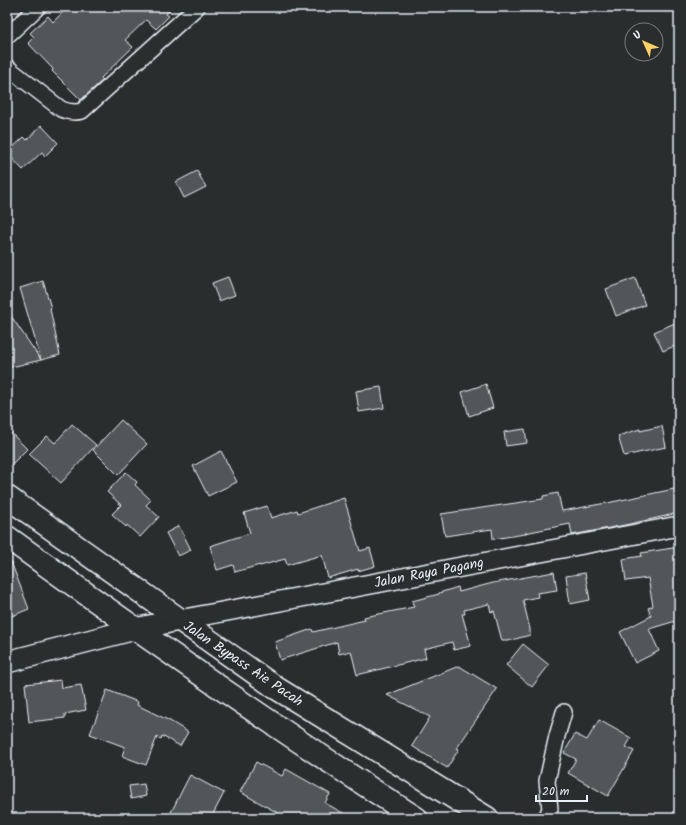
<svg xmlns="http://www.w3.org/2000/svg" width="686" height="825" viewBox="0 0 686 825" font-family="Kalam,sans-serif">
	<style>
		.building { fill: #535759; stroke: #e8f1f8 }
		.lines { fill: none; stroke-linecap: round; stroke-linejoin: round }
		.minor-casing { stroke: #e8f1f8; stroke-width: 18 }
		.tertiary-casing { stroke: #e8f1f8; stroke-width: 22 }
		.secondary-casing { stroke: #e8f1f8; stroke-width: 24 }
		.trunk-casing { stroke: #e8f1f8; stroke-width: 25 }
		.minor { stroke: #2a2d2e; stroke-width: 15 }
		.tertiary { stroke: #2a2d2e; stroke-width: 19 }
		.secondary { stroke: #2a2d2e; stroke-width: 21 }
		.trunk { stroke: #2a2d2e; stroke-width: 22 }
		.labels { text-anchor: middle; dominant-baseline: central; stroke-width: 3; stroke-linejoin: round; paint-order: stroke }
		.street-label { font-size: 14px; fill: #e8f1f8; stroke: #2a2d2e }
	</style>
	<rect width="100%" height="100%" fill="#2a2d2e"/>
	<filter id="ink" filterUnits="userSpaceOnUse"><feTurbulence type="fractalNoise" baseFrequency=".025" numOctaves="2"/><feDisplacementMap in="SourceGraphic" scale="8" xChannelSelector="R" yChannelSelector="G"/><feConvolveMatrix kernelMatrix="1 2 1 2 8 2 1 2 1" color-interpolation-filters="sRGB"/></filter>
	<g filter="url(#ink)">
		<!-- building -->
		<g class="building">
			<polygon points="68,7 173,7 166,14 169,16 156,29 146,20 125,40 133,47 101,78 103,80 81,100 52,71 53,69 28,43 34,37 30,33 48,16 53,22"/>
			<polygon points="41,125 58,143 45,156 42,152 23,170 7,153 24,137 27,140"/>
			<polygon points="197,171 206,187 184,198 176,182"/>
			<polygon points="228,277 235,295 219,301 212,283"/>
			<polygon points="635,278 645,305 616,316 606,289"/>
			<polygon points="43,281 51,308 50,309 60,355 41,360 20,288"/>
			<polygon points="7,310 41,360 7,368"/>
			<polygon points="675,323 679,333 679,344 663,351 654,332"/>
			<polygon points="486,384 493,408 469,416 462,392"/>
			<polygon points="381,387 384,408 359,412 356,391"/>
			<polygon points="121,420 147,444 118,475 93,450"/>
			<polygon points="72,424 96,445 61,483 29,454 47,436 55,443"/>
			<polygon points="662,426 666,447 624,456 618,436 640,429 640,431"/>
			<polygon points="7,429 27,449 7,469"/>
			<polygon points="525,429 527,443 506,446 504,432"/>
			<polygon points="221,451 237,482 208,496 193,466"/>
			<polygon points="126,472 137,482 135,485 151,500 146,505 159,517 140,537 127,525 126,527 112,514 121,505 107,492"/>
			<polygon points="679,488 679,513 625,525 572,535 570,524 525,533 525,534 493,539 492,529 445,536 441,514 543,499 543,496 558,493 562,511 612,502"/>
			<polygon points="344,498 360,551 370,548 375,566 358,571 358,569 328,578 322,555 287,565 285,559 260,566 260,565 235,572 233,565 217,570 210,546 250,533 244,513 267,506 271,518 297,510 298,513"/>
			<polygon points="179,526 191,550 178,556 166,533"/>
			<polygon points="679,547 679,620 649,629 659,651 635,663 620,632 651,616 648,608 653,606 648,578 626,581 623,559 642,556 641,553"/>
			<polygon points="7,554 8,554 29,609 7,618"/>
			<polygon points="554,572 557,590 537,593 538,597 523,600 530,629 530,635 508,641 502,641 494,611 491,612 489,604 464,610 465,614 462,614 471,646 454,650 452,642 424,649 426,658 357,675 351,651 339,654 337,642 280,660 275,642 312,629 313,632 365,620 364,617 414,607 412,601 439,594 439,593 458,587 459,592 493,583"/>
			<polygon points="585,573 590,600 570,604 566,576"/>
			<polygon points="523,644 549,665 532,687 506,665"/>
			<polygon points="459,666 497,689 457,748 459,749 447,768 412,746 430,717 387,695"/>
			<polygon points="61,680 62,688 81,685 86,710 65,714 65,718 29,722 25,684"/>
			<polygon points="107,690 138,702 137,705 170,721 188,732 180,746 162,736 161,739 157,737 146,765 122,756 125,747 90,734"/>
			<polygon points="599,720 631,738 626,747 634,751 608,796 568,773 576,759 564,753 575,734 587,740"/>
			<polygon points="256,762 282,776 286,769 330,794 325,803 352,818 275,818 278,813 240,792"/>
			<polygon points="190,775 224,793 211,818 168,818"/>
			<polygon points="144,784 146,796 131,799 129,786"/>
		</g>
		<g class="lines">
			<!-- minor casing -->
			<g class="minor-casing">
				<g id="minor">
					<polyline points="7,36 38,7"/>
					<path d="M7 67 61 109C68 112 74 113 82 111L197 7"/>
					<polyline points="546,818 550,809 547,781 557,736 564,712"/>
				</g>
			</g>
			<!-- tertiary casing -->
			<g class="tertiary-casing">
				<polyline id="tertiary" points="179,620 679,526"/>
			</g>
			<!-- secondary casing -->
			<g class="secondary-casing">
				<polyline id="secondary" points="7,662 135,629 179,620"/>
			</g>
			<!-- trunk casing -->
			<g class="trunk-casing">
				<g id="trunk">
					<polyline points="7,497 276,688 487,818"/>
					<path d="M7 537C141 634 277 729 416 818"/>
				</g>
			</g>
			<!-- minor -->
			<use href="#minor" class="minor"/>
			<!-- tertiary -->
			<use href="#tertiary" class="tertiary"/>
			<!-- secondary -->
			<use href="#secondary" class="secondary"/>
			<!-- trunk -->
			<use href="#trunk" class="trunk"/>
		</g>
	</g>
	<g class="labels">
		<!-- street labels -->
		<g class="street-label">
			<text transform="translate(429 573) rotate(-11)">Jalan Raya Pagang</text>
			<text transform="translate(243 664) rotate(34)">Jalan Bypass Aie Pacah</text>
		</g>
	</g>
	<!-- margin -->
	<rect width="686" height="825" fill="none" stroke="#2a2d2e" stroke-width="24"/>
	<rect x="12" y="12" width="662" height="801" fill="none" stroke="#e8f1f8" stroke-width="1.5" filter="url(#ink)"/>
	<!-- north arrow -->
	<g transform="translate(644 42) rotate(315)"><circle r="19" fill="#2a2d2e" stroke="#767b7f"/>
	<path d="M0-3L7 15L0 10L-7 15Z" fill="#ffd166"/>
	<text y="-6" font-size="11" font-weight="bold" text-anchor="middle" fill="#e8f1f8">U</text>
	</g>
	<!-- scale -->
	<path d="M536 795v6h51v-6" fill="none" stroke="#e8f1f8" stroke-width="2"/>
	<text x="542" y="795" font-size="12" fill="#e8f1f8" stroke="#2a2d2e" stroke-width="3" paint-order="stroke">20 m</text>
</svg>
